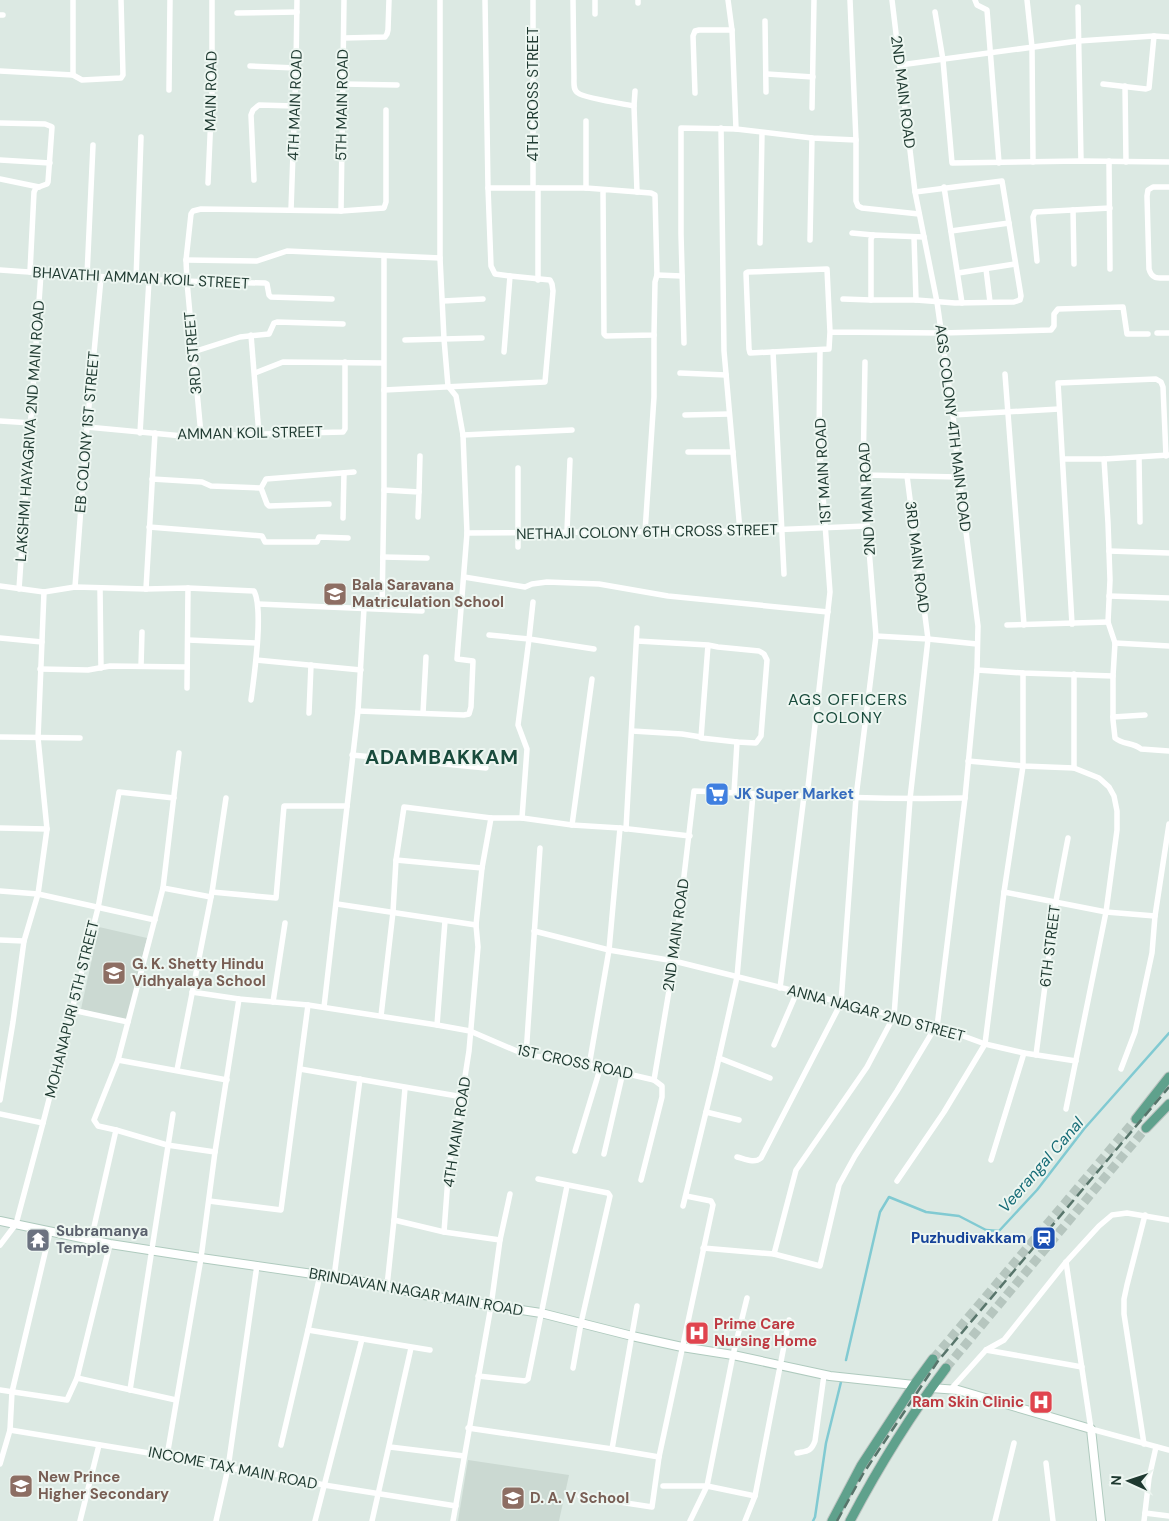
<svg xmlns="http://www.w3.org/2000/svg" width="1169" height="1521" viewBox="0 0 1169 1521" font-family="'DM Sans',sans-serif">
	<style>
		.built { fill: #cbd9d2 }
		.lines { fill: none; stroke-linecap: round; stroke-linejoin: round }
		.stream { stroke: #81cad2; stroke-width: 2.5 }
		.primary-tunnel { stroke: #b6c6bf; stroke-width: 9; stroke-dasharray: 9 4.5; stroke-linecap: butt }
		.secondary-casing { stroke: #afcabe; stroke-width: 10 }
		.primary-casing { stroke: #bcc4c1; stroke-width: 11 }
		.street { stroke: #fff; stroke-width: 5.5 }
		.secondary { stroke: #fff; stroke-width: 8 }
		.primary { stroke: #5fa18c; stroke-width: 9 }
		.rail { stroke: #58756b; stroke-width: 2.5; stroke-dasharray: 10 5; stroke-linecap: butt }
		.labels { text-anchor: middle; dominant-baseline: central; stroke-width: 4; stroke-linejoin: round; paint-order: stroke }
		.street-label { font-size: 15px; fill: #1e3930; stroke: #edf6f1 }
		.education-label { font-size: 15px; font-weight: bold; fill: #785e54; stroke: #edf6f1; text-anchor: start }
		.shop-label { font-size: 15px; font-weight: bold; fill: #366cbe; stroke: #edf6f1; text-anchor: start }
		.worship-label { font-size: 15px; font-weight: bold; fill: #5b616d; stroke: #edf6f1; text-anchor: start }
		.transit-label { font-size: 15px; font-weight: bold; fill: #164399; stroke: #edf6f1; text-anchor: end }
		.health-label { font-size: 15px; font-weight: bold; fill: #be3a42; stroke: #edf6f1; text-anchor: start }
		.neighbourhood-label { font-size: 16px; letter-spacing: 1px; fill: #194b3c; stroke: #edf6f1 }
		.water-label { font-size: 16px; font-style: italic; fill: #166c76; stroke: #edf6f1 }
		.district-label { font-size: 20px; font-weight: bold; letter-spacing: 1px; fill: #194b3c; stroke: #edf6f1 }
	</style>
	<rect width="100%" height="100%" fill="#dce9e3"/>
	<!-- built -->
	<g class="built">
		<polygon points="99,927 147,938 127,1021 81,1009"/>
		<polygon points="468,1460 569,1475 559,1521 458,1521"/>
	</g>
	<g class="lines">
		<!-- stream -->
		<g class="stream">
			<polyline points="846,1360 880,1212 889,1197 926,1212 959,1216 986,1230 999,1231 1037,1190 1084,1129 1169,1033"/>
			<polyline points="813,1521 815,1517 826,1443 841,1382"/>
		</g>
		<!-- primary-tunnel -->
		<g class="primary-tunnel">
			<polyline points="933,1359 1136,1119"/>
			<polyline points="946,1368 1146,1128"/>
		</g>
		<!-- secondary casing -->
		<g class="secondary-casing">
			<g id="secondary">
				<polyline points="0,1221 110,1244 201,1258 334,1277 387,1286 417,1294 541,1313 632,1336 682,1347 733,1355 830,1376 914,1385"/>
				<polyline points="931,1388 958,1390 1091,1429 1101,1521"/>
			</g>
		</g>
		<!-- primary casing -->
		<g class="primary-casing">
			<g id="primary">
				<polyline points="1136,1119 1169,1077"/>
				<polyline points="1146,1128 1169,1104"/>
				<polyline points="832,1521 861,1466 914,1385 933,1359"/>
				<path d="M850 1521C878 1468 910 1416 946 1368"/>
			</g>
		</g>
		<!-- street -->
		<g class="street">
			<polyline points="485,0 488,188 491,266 495,274 510,276 504,352"/>
			<polyline points="533,0 533,188"/>
			<path d="M573 0 574 78C574 83 573 90 578 93 584 98 624 104 634 106"/>
			<polyline points="728,0 732,30 736,129"/>
			<polyline points="850,0 856,140 856,201 858,206 862,208 919,214"/>
			<polyline points="892,0 915,192 937,302 953,415 959,477 978,626 977,670 965,798 937,1027"/>
			<polyline points="975,0 977,5 987,10 999,163"/>
			<polyline points="1027,0 1032,47 1033,162"/>
			<polyline points="638,3 638,0"/>
			<polyline points="1078,7 1081,161"/>
			<polyline points="935,12 943,60 952,163 1081,161 1169,162"/>
			<polyline points="237,13 297,12"/>
			<polyline points="595,14 595,0"/>
			<polyline points="0,15 3,15"/>
			<polyline points="765,21 766,92"/>
			<polyline points="344,38 385,37 387,34 388,30 389,0"/>
			<polyline points="900,65 1078,41 1154,36 1169,37"/>
			<polyline points="250,66 296,68"/>
			<polyline points="0,71 73,75 82,80 121,78 123,75 121,0"/>
			<polyline points="767,74 813,77"/>
			<polyline points="73,75 73,0"/>
			<polyline points="343,84 397,85"/>
			<polyline points="1103,84 1146,89 1149,88 1154,36"/>
			<polyline points="1125,86 1126,162"/>
			<polyline points="169,90 170,0"/>
			<polyline points="635,91 634,106 637,192"/>
			<polyline points="695,93 693,36 695,31 699,30 732,30"/>
			<polyline points="812,108 814,0"/>
			<polyline points="586,121 586,188"/>
			<polyline points="0,123 45,124 50,126 52,127 48,182 47,184 36,188 34,192 30,272"/>
			<polyline points="721,128 724,351 740,531"/>
			<polyline points="0,160 50,163"/>
			<polyline points="1109,161 1110,269"/>
			<polyline points="0,179 39,187"/>
			<polyline points="254,180 251,115 253,110 259,105 295,106"/>
			<polyline points="208,183 212,92 212,0"/>
			<polyline points="944,187 962,303"/>
			<path d="M1169 187H1153L1148 190 1147 196 1149 269C1152 280 1159 278 1169 278"/>
			<polyline points="488,188 586,188 651,193 655,195 657,275 655,282 654,335 606,336 604,334 603,190"/>
			<polyline points="915,192 1002,181 1021,296 1020,300 1014,302 955,303 916,300 871,300 871,239 873,235 924,237"/>
			<polyline points="291,210 296,68 297,0"/>
			<polyline points="1073,210 1074,264"/>
			<polyline points="341,211 344,0"/>
			<polyline points="951,231 1009,223"/>
			<polyline points="852,233 873,235"/>
			<polyline points="914,237 916,300"/>
			<polyline points="810,240 812,138"/>
			<polyline points="760,243 762,133"/>
			<polyline points="186,260 257,261 287,251 440,258"/>
			<polyline points="1037,261 1033,217 1035,212 1110,208"/>
			<polyline points="986,269 990,302"/>
			<path d="M0 270C88 276 176 282 265 283L267 284 269 295 271 297 332 299"/>
			<polyline points="958,273 1015,264"/>
			<polyline points="657,275 682,276"/>
			<polyline points="87,276 93,145"/>
			<polyline points="136,280 141,137"/>
			<polyline points="538,280 538,188"/>
			<polyline points="843,299 871,300"/>
			<polyline points="443,301 483,299"/>
			<polyline points="830,332 829,349 750,353 749,349 746,273 748,272 827,269 830,332 941,333 1051,330 1054,326 1054,314 1058,309 1123,307 1127,334 1148,334"/>
			<polyline points="1157,333 1169,333"/>
			<polyline points="251,335 259,435"/>
			<polyline points="405,340 482,338"/>
			<polyline points="684,343 681,234 681,128 736,129 812,138 856,140"/>
			<polyline points="193,352 240,337 269,334 274,323 277,322 343,324"/>
			<polyline points="773,352 784,574"/>
			<polyline points="255,373 283,362 383,363"/>
			<polyline points="680,373 726,375"/>
			<polyline points="1005,374 1024,625"/>
			<polyline points="384,390 545,382 553,291 552,284 550,280 510,276"/>
			<polyline points="685,415 729,414"/>
			<polyline points="953,415 1059,409"/>
			<polyline points="0,421 32,423"/>
			<polyline points="87,427 183,436 343,432 345,429 345,362"/>
			<polyline points="140,433 149,280"/>
			<polyline points="201,435 187,282 186,260 191,214 193,211 201,209 341,211 384,208 386,202 386,110"/>
			<polyline points="463,435 572,430"/>
			<polyline points="688,452 733,452"/>
			<polyline points="1139,458 1140,522"/>
			<polyline points="1063,459 1104,459 1169,455"/>
			<path d="M1104 459 1108 523 1110 580 1108 622 1115 643 1113 676V720L1115 738C1123 745 1133 742 1141 749L1169 751"/>
			<polyline points="863,475 959,477"/>
			<polyline points="152,479 202,482 211,486 260,488 261,488 266,479 354,472"/>
			<polyline points="261,488 267,504 269,506 329,504"/>
			<polyline points="384,490 419,492 418,517"/>
			<polyline points="419,492 420,456"/>
			<polyline points="343,518 344,473"/>
			<polyline points="149,527 262,536 265,542 317,542 319,537 348,538"/>
			<polyline points="567,531 570,460"/>
			<polyline points="645,532 654,397 654,335"/>
			<polyline points="467,533 740,531 867,526"/>
			<polyline points="518,547 518,468"/>
			<polyline points="1109,551 1169,553"/>
			<polyline points="383,557 427,558"/>
			<polyline points="464,577 525,587 532,584 547,582 599,584 668,596 828,612"/>
			<path d="M0 586 44 592 75 587 146 589 188 588 254 591C264 610 254 677 251 700"/>
			<polyline points="75,587 87,427 101,278"/>
			<polyline points="100,588 101,668"/>
			<polyline points="19,589 41,273"/>
			<polyline points="146,589 155,433"/>
			<polyline points="1109,596 1169,598"/>
			<polyline points="258,604 422,611"/>
			<polyline points="382,609 384,490 384,256"/>
			<polyline points="1072,624 1058,383 1156,379 1161,382 1163,387 1166,456"/>
			<polyline points="1007,625 1108,622"/>
			<polyline points="489,635 529,639 533,602"/>
			<polyline points="876,636 928,639 977,644"/>
			<polyline points="0,638 42,642"/>
			<polyline points="188,640 257,643"/>
			<polyline points="637,641 708,645 718,647 759,651 764,654 767,660 761,736 756,743 737,742 701,738 708,645"/>
			<polyline points="1115,643 1169,646"/>
			<polyline points="256,660 361,670"/>
			<polyline points="141,666 142,632"/>
			<polyline points="40,669 88,670 110,666 187,667"/>
			<polyline points="977,670 1023,673 1113,676"/>
			<polyline points="187,688 188,588"/>
			<polyline points="358,711 464,715 469,714 471,707 473,661 457,659 467,533 463,435 456,396 448,386 444,339 440,258 440,0"/>
			<polyline points="309,713 311,665"/>
			<polyline points="423,713 426,657"/>
			<polyline points="1113,717 1145,715"/>
			<polyline points="632,731 682,734 701,737"/>
			<polyline points="0,737 80,738"/>
			<polyline points="179,753 163,888 118,1060 94,1120 98,1126 116,1130 167,1145 215,1152"/>
			<polyline points="352,755 486,768"/>
			<polyline points="968,761 1023,766 1074,768 1099,778 1109,787 1114,796 1117,811 1117,830 1106,912 1066,1109"/>
			<polyline points="1074,768 1074,674"/>
			<polyline points="734,793 737,742"/>
			<polyline points="807,796 830,592 819,441 820,350"/>
			<polyline points="522,818 527,749 518,725 529,639 594,649"/>
			<polyline points="572,825 592,679"/>
			<polyline points="0,828 47,829"/>
			<polyline points="626,829 637,628"/>
			<polyline points="396,860 482,868"/>
			<polyline points="163,888 211,897"/>
			<polyline points="0,891 38,894 155,920"/>
			<polyline points="212,892 276,898 284,806 347,806"/>
			<polyline points="1004,892 1106,912 1155,916"/>
			<polyline points="337,904 476,925"/>
			<polyline points="534,931 609,950 674,961 936,1026 985,1044 1024,1053 1076,1061"/>
			<polyline points="0,940 24,941"/>
			<polyline points="780,988 804,796"/>
			<polyline points="192,992 239,999 308,1005 437,1025 470,1031 526,1055 576,1062 654,1080 662,1086 662,1097 641,1180"/>
			<polyline points="273,1002 285,923"/>
			<polyline points="324,1007 358,711 364,608"/>
			<polyline points="72,1010 128,1022"/>
			<polyline points="381,1016 393,912 396,860 404,807 491,818 522,818 572,825 620,828 690,836"/>
			<polyline points="437,1025 445,921"/>
			<polyline points="774,1045 797,992"/>
			<polyline points="526,1055 540,848"/>
			<polyline points="1036,1055 1056,901 1068,838"/>
			<polyline points="719,1058 770,1078"/>
			<polyline points="118,1060 227,1080"/>
			<polyline points="589,1066 609,950 620,828"/>
			<polyline points="300,1069 463,1097"/>
			<polyline points="1121,1069 1135,1032 1152,953 1155,916 1169,824"/>
			<polyline points="177,1070 212,892 226,798"/>
			<path d="M654 1080 674 961 694 791C784 795 875 800 965 798"/>
			<polyline points="0,1100 13,1022 24,941 38,894 47,829 38,738 44,592"/>
			<polyline points="706,1112 739,1120"/>
			<polyline points="0,1114 43,1123"/>
			<polyline points="575,1151 600,1069"/>
			<polyline points="604,1154 623,1072"/>
			<path d="M737 1157C745 1159 754 1164 761 1158L841 1003 856 797 876 636 863 475 865 362"/>
			<polyline points="991,1160 1024,1053"/>
			<polyline points="538,1179 608,1193 610,1196 581,1323 573,1368"/>
			<polyline points="897,1181 944,1112 985,1044 1004,892 1023,766 1023,673"/>
			<polyline points="209,1201 281,1210 308,1005"/>
			<polyline points="683,1206 716,1071 737,977 753,794"/>
			<polyline points="394,1220 444,1232 500,1240"/>
			<polyline points="444,1232 449,1164 456,1134 469,1051 478,947 476,925 482,868 491,818"/>
			<polyline points="91,1240 116,1130"/>
			<polyline points="0,1245 16,1224 43,1123 98,908 119,792 174,798"/>
			<polyline points="703,1248 774,1254 820,1266 839,1185 855,1156 897,1091 936,1026"/>
			<polyline points="774,1254 796,1170 867,1067 894,1016 910,799 928,639 907,476"/>
			<polyline points="1066,1262 1091,1429 1169,1450"/>
			<polyline points="334,1277 360,1079"/>
			<polyline points="387,1286 394,1220 405,1088"/>
			<polyline points="308,1330 430,1350"/>
			<polyline points="986,1350 1082,1367"/>
			<polyline points="478,1376 525,1381 528,1379 567,1186"/>
			<polyline points="77,1378 176,1400"/>
			<polyline points="951,1389 986,1350 1004,1340 1066,1262 1099,1226 1112,1215 1127,1213 1169,1220"/>
			<polyline points="0,1390 67,1400 77,1378 110,1244"/>
			<polyline points="130,1390 173,1114"/>
			<polyline points="468,1428 612,1449 637,1306"/>
			<polyline points="10,1430 167,1456 228,1468 274,1474 324,1485 456,1506"/>
			<polyline points="1144,1444 1124,1314 1124,1299 1127,1285 1145,1215"/>
			<polyline points="281,1445 308,1330 320,1275"/>
			<polyline points="390,1447 464,1456"/>
			<polyline points="612,1449 659,1457"/>
			<path d="M797 1453C807 1451 811 1452 815 1441L824 1375"/>
			<polyline points="167,1456 201,1258 215,1152 239,999"/>
			<polyline points="1046,1463 1053,1521"/>
			<polyline points="0,1464 10,1430 12,1392 50,1232"/>
			<polyline points="663,1486 707,1486 755,1496"/>
			<polyline points="580,1496 652,1507 659,1457 713,1205 711,1201 686,1196"/>
			<polyline points="1145,1513 1169,1516"/>
			<polyline points="80,1521 99,1445"/>
			<polyline points="216,1521 228,1468 257,1265"/>
			<polyline points="315,1521 362,1339"/>
			<polyline points="372,1521 411,1348"/>
			<polyline points="453,1521 491,1306 500,1240 510,1194"/>
			<polyline points="690,1521 707,1486 733,1355 747,1298"/>
			<polyline points="745,1521 755,1496 789,1320"/>
			<polyline points="995,1521 1014,1443"/>
			<polyline points="1144,1521 1149,1478 1156,1447"/>
		</g>
		<!-- secondary -->
		<use href="#secondary" class="secondary"/>
		<!-- primary -->
		<use href="#primary" class="primary"/>
		<!-- rail -->
		<polyline class="rail" points="837,1521 863,1474 938,1361 1169,1087"/>
	</g>
	<!-- icons -->
	<defs>
		<g id="school-square" transform="scale(1.25)"><rect x="-9" y="-9" width="18" height="18" rx="4" fill="#8d6e63" stroke="#edf6f1"/><path d="M0-5L7-2L0 1L-7-2ZM-4 1L0 2.5L4 1V4Q0 6-4 4Z" fill="#fff"/></g>
		<g id="supermarket-square" transform="scale(1.25)"><rect x="-9" y="-9" width="18" height="18" rx="4" fill="#3f7fe0" stroke="#edf6f1"/><path d="M-6-5.5h2.5l.6 2H6L4.5 2H-2.5L-4.4-4H-6ZM-1.5 3.2a1.3 1.3 0 1 0 .1 0ZM3 3.2a1.3 1.3 0 1 0 .1 0Z" fill="#fff"/></g>
		<g id="station-square" transform="scale(1.25)"><rect x="-9" y="-9" width="18" height="18" rx="4" fill="#1a4fb4" stroke="#edf6f1"/><path d="M-3-6H3Q5-6 5-4V2Q5 4 3 4L4.5 6H3L1.5 4h-3L-3 6H-4.5L-3 4Q-5 4-5 2V-4Q-5-6-3-6ZM-3.5-4v3h7v-3ZM-3.5 1v1.5H-2V1ZM2 1v1.5H3.5V1Z" fill="#fff"/></g>
		<g id="temple-square" transform="scale(1.25)"><rect x="-9" y="-9" width="18" height="18" rx="4" fill="#6b7280" stroke="#edf6f1"/><path d="M0-6L5-2H3V0L6.5 2.5H4V6H1.5V3h-3V6H-4V2.5H-6.5L-3 0V-2H-5Z" fill="#fff"/></g>
		<g id="hospital-square" transform="scale(1.25)"><rect x="-9" y="-9" width="18" height="18" rx="4" fill="#e0444e" stroke="#edf6f1"/><path d="M-5-5h3v3.5h4V-5h3V5h-3V1.5h-4V5h-3Z" fill="#fff"/></g>
	</defs>
	<g fill-rule="evenodd">
		<use href="#school-square" x="335" y="594"/>
		<use href="#supermarket-square" x="717" y="794"/>
		<use href="#school-square" x="114" y="973"/>
		<use href="#station-square" x="1044" y="1238"/>
		<use href="#temple-square" x="38" y="1240"/>
		<use href="#hospital-square" x="697" y="1333"/>
		<use href="#hospital-square" x="1041" y="1402"/>
		<use href="#school-square" x="21" y="1486"/>
		<use href="#school-square" x="513" y="1498"/>
	</g>
	<g class="labels">
		<!-- street labels -->
		<g class="street-label">
			<text transform="translate(211 91) rotate(-89)">MAIN ROAD</text>
			<text transform="translate(903 92) rotate(83)">2ND MAIN ROAD</text>
			<text transform="translate(533 94) rotate(-90)">4TH CROSS STREET</text>
			<text transform="translate(295 105) rotate(-88)">4TH MAIN ROAD</text>
			<text transform="translate(342 105) rotate(-89)">5TH MAIN ROAD</text>
			<text transform="translate(141 278) rotate(3)">BHAVATHI AMMAN KOIL STREET</text>
			<text transform="translate(193 353) rotate(-95)">3RD STREET</text>
			<text transform="translate(953 428) rotate(83)">AGS COLONY 4TH MAIN ROAD</text>
			<text transform="translate(30 431) rotate(-86)">LAKSHMI HAYAGRIVA 2ND MAIN ROAD</text>
			<text transform="translate(87 432) rotate(-85)">EB COLONY 1ST STREET</text>
			<text transform="translate(250 433) rotate(-1)">AMMAN KOIL STREET</text>
			<text transform="translate(823 471) rotate(-93)">1ST MAIN ROAD</text>
			<text transform="translate(867 499) rotate(-93)">2ND MAIN ROAD</text>
			<text transform="translate(647 532) rotate(-1)">NETHAJI COLONY 6TH CROSS STREET</text>
			<text transform="translate(917 557) rotate(83)">3RD MAIN ROAD</text>
			<text transform="translate(676 935) rotate(-82)">2ND MAIN ROAD</text>
			<text transform="translate(1050 946) rotate(-83)">6TH STREET</text>
			<text transform="translate(72 1009) rotate(-76)">MOHANAPURI 5TH STREET</text>
			<text transform="translate(876 1013) rotate(15)">ANNA NAGAR 2ND STREET</text>
			<text transform="translate(575 1062) rotate(12)">1ST CROSS ROAD</text>
			<text transform="translate(457 1132) rotate(-81)">4TH MAIN ROAD</text>
			<text transform="translate(416 1292) rotate(10)">BRINDAVAN NAGAR MAIN ROAD</text>
			<text transform="translate(233 1468) rotate(11)">INCOME TAX MAIN ROAD</text>
		</g>
		<!-- education labels -->
		<g class="education-label">
			<text x="352" y="585">Bala Saravana<tspan x="352" dy="17">Matriculation School</tspan></text>
			<text x="132" y="964">G. K. Shetty Hindu<tspan x="132" dy="17">Vidhyalaya School</tspan></text>
			<text x="38" y="1477">New Prince<tspan x="38" dy="17">Higher Secondary</tspan></text>
			<text x="530" y="1498">D. A. V School</text>
		</g>
		<!-- shop labels -->
		<g class="shop-label">
			<text x="734" y="794">JK Super Market</text>
		</g>
		<!-- worship labels -->
		<g class="worship-label">
			<text x="56" y="1231">Subramanya<tspan x="56" dy="17">Temple</tspan></text>
		</g>
		<!-- transit labels -->
		<g class="transit-label">
			<text x="1026" y="1238">Puzhudivakkam</text>
		</g>
		<!-- health labels -->
		<g class="health-label">
			<text x="714" y="1324">Prime Care<tspan x="714" dy="17">Nursing Home</tspan></text>
			<text x="1024" y="1402" text-anchor="end">Ram Skin Clinic</text>
		</g>
		<!-- neighbourhood labels -->
		<g class="neighbourhood-label">
			<text x="848" y="699">AGS OFFICERS<tspan x="848" dy="18">COLONY</tspan></text>
		</g>
		<!-- water labels -->
		<g class="water-label">
			<text transform="translate(1041 1165) rotate(-49)">Veerangal Canal</text>
		</g>
		<!-- district labels -->
		<g class="district-label">
			<text x="442" y="757">ADAMBAKKAM</text>
		</g>
	</g>
	<!-- north arrow -->
	<g transform="translate(1129 1481) rotate(273)" stroke="#edf6f1" stroke-width="4" paint-order="stroke">
	<path d="M0-4L9 19L0 12L-9 19Z" fill="#1e3930"/>
	<text y="-8" font-size="14" font-weight="bold" text-anchor="middle" fill="#1e3930">N</text>
	</g>
</svg>
